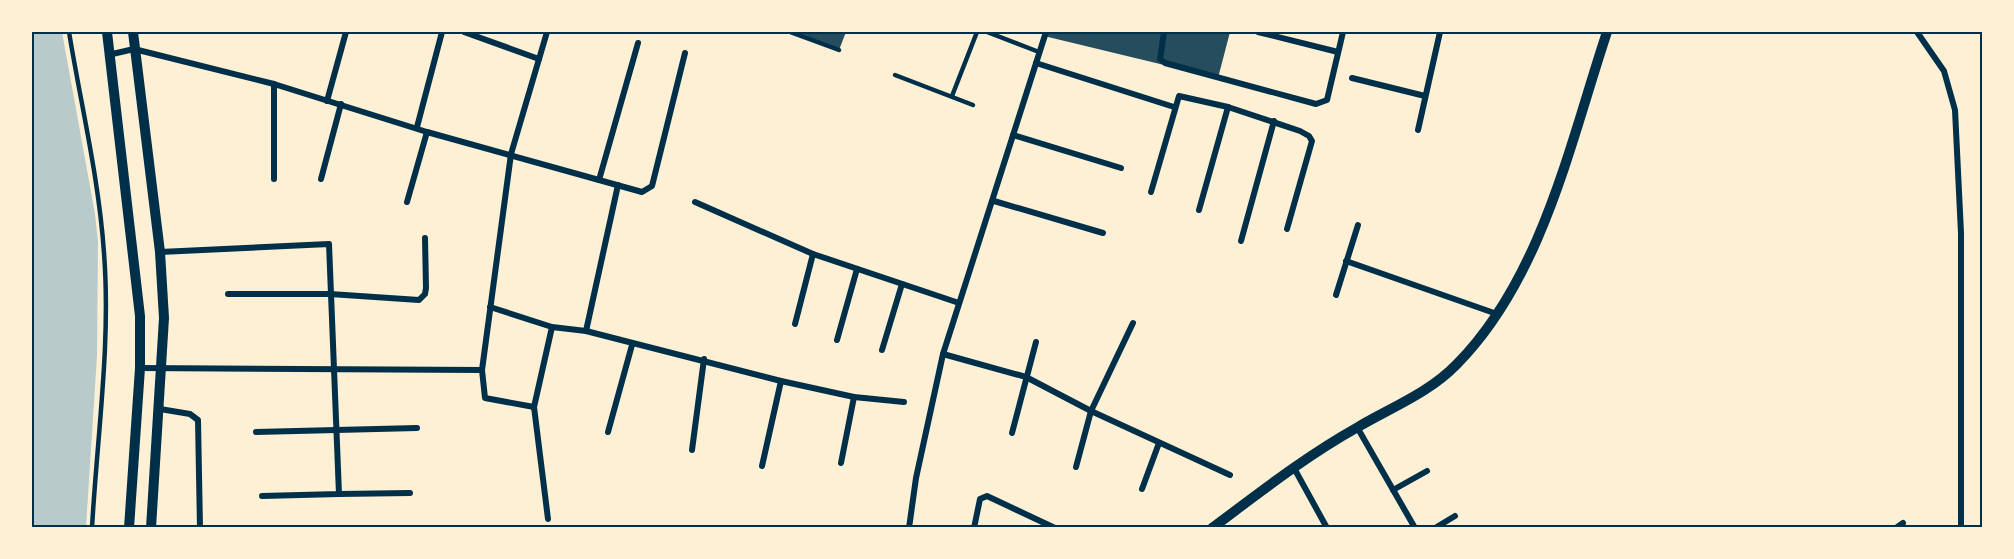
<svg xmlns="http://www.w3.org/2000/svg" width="2014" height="559" viewBox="0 0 2014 559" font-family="Poppins,sans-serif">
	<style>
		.green { fill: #b9caca }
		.building { fill: #264d5e }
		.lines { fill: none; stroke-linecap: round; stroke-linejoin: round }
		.service { stroke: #003049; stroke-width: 4.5 }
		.minor { stroke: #003049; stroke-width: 6 }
		.tertiary { stroke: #003049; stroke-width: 10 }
		.neatline { fill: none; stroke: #003049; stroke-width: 2 }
	</style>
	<rect width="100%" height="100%" fill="#fdf0d5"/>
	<!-- green -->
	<polygon class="green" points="32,32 62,32 95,214 98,242 97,356 86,527 32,527"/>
	<!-- building -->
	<g class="building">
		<polygon points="791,32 846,32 839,50"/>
		<polygon points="1046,32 1230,32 1218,78 1044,36"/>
	</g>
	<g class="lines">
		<!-- service -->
		<g class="service">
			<path d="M69 32C81 105 99 179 104 253 111 344 97 437 92 528"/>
			<polyline points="790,32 839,50"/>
			<polyline points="987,32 1039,52"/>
			<polyline points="895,75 973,105"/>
			<polyline points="952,96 977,32"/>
		</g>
		<!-- minor -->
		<g class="minor">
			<polyline points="464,32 539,59"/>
			<polyline points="1164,32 1160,59 1165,63 1316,104 1327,100 1343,32"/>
			<polyline points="1258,32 1338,52"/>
			<polyline points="1917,32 1944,71 1955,110 1961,233 1961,528"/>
			<polyline points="108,55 134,49 274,84 427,132 642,192 652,186 685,53"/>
			<polyline points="1036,63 1174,107"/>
			<polyline points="1352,78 1425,96"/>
			<polyline points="274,84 274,179"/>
			<polyline points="327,101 346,32"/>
			<polyline points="417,127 442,32"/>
			<polyline points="1418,130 1440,32"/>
			<polyline points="1013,135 1121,168"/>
			<polyline points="321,179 341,104"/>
			<polyline points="599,180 638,43"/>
			<polyline points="618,185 586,331 781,381 854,397 904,402"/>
			<polyline points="1151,192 1179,96 1228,107 1300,131 1309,136 1312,141 1287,229"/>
			<polyline points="994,201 1103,233"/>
			<polyline points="407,202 427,132"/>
			<polyline points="695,202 813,254 959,303"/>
			<polyline points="1199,210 1228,107"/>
			<polyline points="1241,241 1274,121"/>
			<polyline points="160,252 329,244 339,494 262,496"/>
			<polyline points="1346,261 1497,314"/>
			<polyline points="228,294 330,294 419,300 425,294 426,288 425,238"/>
			<polyline points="1336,295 1358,225"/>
			<polyline points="490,307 552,327"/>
			<polyline points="795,324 813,254"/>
			<polyline points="837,340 857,269"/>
			<polyline points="882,350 902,284"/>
			<polyline points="943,354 1026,377 1091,411 1230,475"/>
			<polyline points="140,368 482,370 485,398 534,407 552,327 586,331"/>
			<polyline points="482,370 511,154 547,32"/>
			<polyline points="534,407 548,519"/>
			<polyline points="160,409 190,414 198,420 200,528"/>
			<polyline points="1357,427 1415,528"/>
			<polyline points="256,432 417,428"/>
			<polyline points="608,432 632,345"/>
			<polyline points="1012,433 1036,342"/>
			<polyline points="692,450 704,359"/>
			<polyline points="841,463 854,397"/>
			<polyline points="762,466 781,381"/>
			<polyline points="1076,467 1091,411 1133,323"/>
			<polyline points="1294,468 1327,528"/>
			<polyline points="1142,489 1159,443"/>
			<polyline points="1393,490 1427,471"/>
			<polyline points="339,494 410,493"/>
			<polyline points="909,528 916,478 943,354 1046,32"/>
			<polyline points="974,528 980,499 987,496 1055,528"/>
			<polyline points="1435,528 1455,516"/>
			<polyline points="1896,528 1903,523"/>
		</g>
		<!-- tertiary -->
		<g class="tertiary">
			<polyline points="107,32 140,316 140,368 129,528"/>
			<polyline points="133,32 160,252 164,318 151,528"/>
			<path d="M1212 528C1259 493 1306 456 1358 427 1392 407 1429 393 1457 364 1542 278 1570 143 1607 32"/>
		</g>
	</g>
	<!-- border -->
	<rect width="2014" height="559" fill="none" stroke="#fdf0d5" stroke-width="66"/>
	<rect x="33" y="33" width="1948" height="493" class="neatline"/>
</svg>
